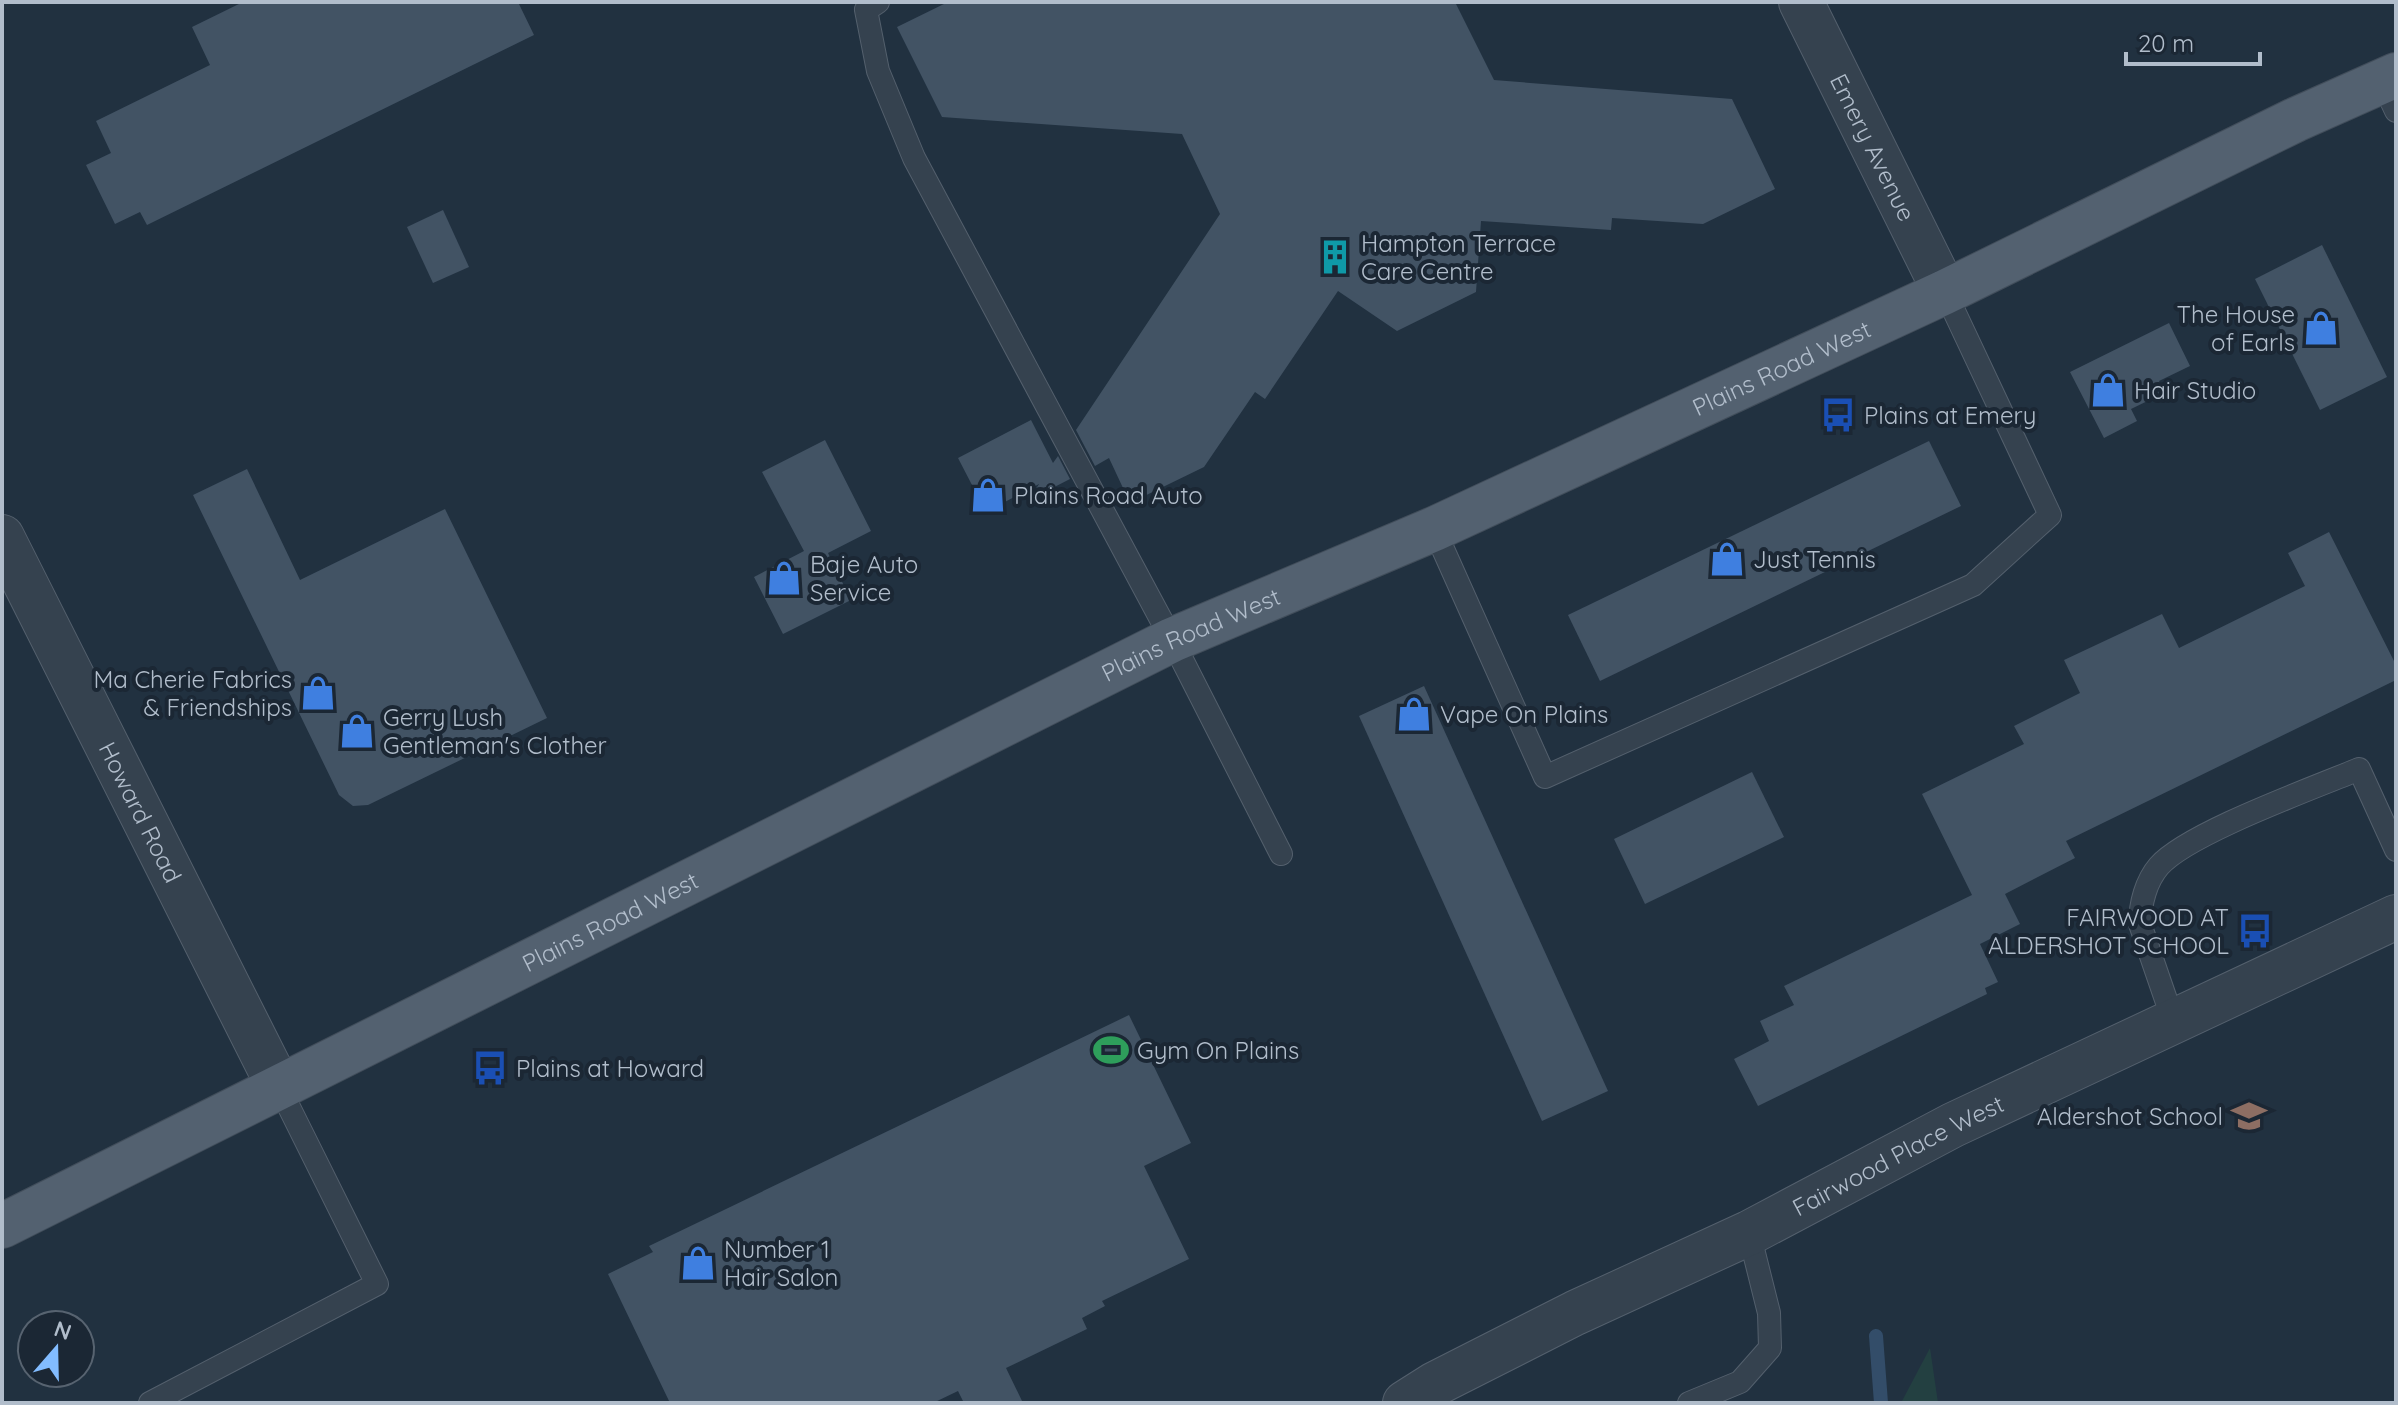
<svg xmlns="http://www.w3.org/2000/svg" width="2398" height="1405" viewBox="0 0 2398 1405" font-family="Quicksand,sans-serif">
	<style>
		.green { fill: #234041 }
		.lines { fill: none; stroke-linecap: round; stroke-linejoin: round }
		.stream { stroke: #334d69; stroke-width: 14 }
		.building { fill: #425364 }
		.service-casing { stroke: #54606d; stroke-width: 24 }
		.minor-casing { stroke: #54606d; stroke-width: 46 }
		.tertiary-casing { stroke: #54606d; stroke-width: 46 }
		.primary-casing { stroke: #424e5b; stroke-width: 46 }
		.service { stroke: #35424f; stroke-width: 22 }
		.minor { stroke: #35424f; stroke-width: 44 }
		.tertiary { stroke: #35424f; stroke-width: 44 }
		.primary { stroke: #536170; stroke-width: 44 }
		.labels { text-anchor: middle; dominant-baseline: central; stroke-width: 8; stroke-linejoin: round; paint-order: stroke }
		.street-label { font-size: 24px; fill: #b1bdcb; stroke: #1b2734 }
		.poi-label { font-size: 24px; fill: #b1bdcb; stroke: #1b2734; text-anchor: start }
	</style>
	<rect width="100%" height="100%" fill="#213140"/>
	<!-- green -->
	<polygon class="green" points="1930,1348 1938,1403 1901,1403"/>
	<g class="lines">
		<!-- stream -->
		<polyline class="stream" points="1876,1336 1881,1403"/>
	</g>
	<!-- building -->
	<g class="building">
		<polygon points="243,2 518,2 534,35 147,225 140,212 115,224 86,165 111,153 96,121 210,65 192,27"/>
		<polygon points="948,2 1455,2 1494,80 1732,99 1775,189 1703,224 1612,218 1611,230 1481,221 1476,292 1397,331 1338,291 1265,399 1255,392 1204,467 1130,503 1109,458 1095,466 1076,430 1220,214 1182,134 942,117 897,27"/>
		<polygon points="443,210 469,267 433,283 407,227"/>
		<polygon points="2322,245 2387,377 2320,410 2255,279"/>
		<polygon points="2169,323 2190,366 2159,381 2164,393 2131,409 2137,421 2104,438 2070,372"/>
		<polygon points="1031,420 1053,463 1058,456 1070,479 1029,500 1039,484 986,512 958,458"/>
		<polygon points="825,440 871,531 828,553 851,600 783,634 754,577 804,551 762,472"/>
		<polygon points="1929,441 1961,506 1600,681 1568,615"/>
		<polygon points="247,469 300,580 445,509 547,718 368,805 353,806 339,795 193,495"/>
		<polygon points="2329,532 2396,665 2396,680 2066,841 2075,858 2005,894 2020,924 1980,944 1998,982 1985,988 1987,994 1758,1106 1734,1059 1769,1041 1760,1021 1794,1005 1784,986 1972,895 1922,794 2024,744 2014,726 2080,693 2064,660 2162,614 2179,648 2305,586 2288,553"/>
		<polygon points="1424,686 1608,1091 1542,1121 1359,716"/>
		<polygon points="1752,772 1784,837 1645,904 1614,839"/>
		<polygon points="1129,1015 1191,1143 1144,1166 1189,1259 1102,1301 1105,1306 1082,1318 1087,1329 1006,1368 1023,1403 964,1403 958,1391 933,1403 670,1403 608,1274 653,1252 649,1246"/>
	</g>
	<g class="lines">
		<!-- service casing -->
		<g class="service-casing">
			<g id="service">
				<polyline points="878,2 866,10 878,71 914,158 1172,640 1281,854"/>
				<polyline points="2382,81 2396,111"/>
				<polyline points="1434,529 1545,777 1973,585 2050,515 1945,292"/>
				<path d="M2173 1020 2140 924C2140 904 2146 881 2159 866 2188 833 2314 788 2359 769L2396 850"/>
				<polyline points="150,1403 377,1284 279,1087"/>
				<polyline points="1689,1403 1740,1382 1770,1348 1769,1313 1749,1233"/>
			</g>
		</g>
		<!-- minor casing -->
		<g class="minor-casing">
			<g id="minor">
				<path id="s1" d="M1801 2 1945 292"/>
				<path id="s2" d="M1405 1403 1435 1384 1575 1313 1749 1233 1953 1125 2396 917"/>
			</g>
		</g>
		<!-- tertiary casing -->
		<g class="tertiary-casing">
			<g id="tertiary">
				<path id="s3" d="M2 537 279 1087"/>
			</g>
		</g>
		<!-- primary casing -->
		<g class="primary-casing">
			<g id="primary">
				<path id="s4" d="M2 1226 1172 640 1434 529 1945 292 2295 120 2396 75"/>
			</g>
		</g>
		<!-- service -->
		<use href="#service" class="service"/>
		<!-- minor -->
		<use href="#minor" class="minor"/>
		<!-- tertiary -->
		<use href="#tertiary" class="tertiary"/>
		<!-- primary -->
		<use href="#primary" class="primary"/>
	</g>
	<!-- icons -->
	<defs>
		<g id="building-bare" transform="scale(2.76)"><path d="M-4-6H4V6H1V3H-1V6H-4ZM-2.5-4.3h1.7v1.8h-1.7ZM.8-4.3h1.7v1.8H.8ZM-2.5-1h1.7V.8h-1.7ZM.8-1h1.7V.8H.8Z" fill="#0f9aa8" stroke="#1b2734" stroke-width="2.5" paint-order="stroke"/></g>
		<g id="shop-bare" transform="scale(2.76)"><path d="M-5-2.5h2.3a2.7 3.5 0 0 1 5.4 0H5L5.5 6h-11ZM-1.5-2.5h3a1.5 2.3 0 0 0-3 0Z" fill="#3f7fe0" stroke="#1b2734" stroke-width="2.5" paint-order="stroke"/></g>
		<g id="bus-bare" transform="scale(2.76)"><path d="M-5-6H5V4H4V6H2V4H-2V6H-4V4H-5ZM-3.5-4V0h7V-4ZM-3.5 1.2v1.5H-2V1.2ZM2 1.2v1.5H3.5V1.2Z" fill="#1a4fb4" stroke="#1b2734" stroke-width="2.5" paint-order="stroke"/></g>
		<g id="stadium-bare" transform="scale(2.76)"><path d="M0-5a6.5 5 0 1 0 0 10a6.5 5 0 1 0 0-10ZM-3.5-1.8h7v3.6h-7Z" fill="#2e9e5b" stroke="#1b2734" stroke-width="2.5" paint-order="stroke"/></g>
		<g id="school-bare" transform="scale(2.76)"><path d="M0-5L7-2L0 1L-7-2ZM-4 1L0 2.5L4 1V4Q0 6-4 4Z" fill="#8d6e63" stroke="#1b2734" stroke-width="2.5" paint-order="stroke"/></g>
	</defs>
	<g fill-rule="evenodd">
		<use href="#building-bare" x="1335" y="257"/>
		<use href="#shop-bare" x="2321" y="328"/>
		<use href="#shop-bare" x="2108" y="390"/>
		<use href="#bus-bare" x="1838" y="415"/>
		<use href="#shop-bare" x="988" y="495"/>
		<use href="#shop-bare" x="1727" y="559"/>
		<use href="#shop-bare" x="784" y="578"/>
		<use href="#shop-bare" x="318" y="693"/>
		<use href="#shop-bare" x="1414" y="714"/>
		<use href="#shop-bare" x="357" y="731"/>
		<use href="#bus-bare" x="2255" y="931"/>
		<use href="#stadium-bare" x="1111" y="1050"/>
		<use href="#bus-bare" x="490" y="1068"/>
		<use href="#school-bare" x="2249" y="1116"/>
		<use href="#shop-bare" x="698" y="1263"/>
	</g>
	<g class="labels">
		<!-- street labels -->
		<g class="street-label">
			<text stroke="none"><textPath href="#s1" startOffset="162">Emery Avenue</textPath></text>
			<text stroke="none"><textPath href="#s4" startOffset="1976">Plains Road West</textPath></text>
			<text stroke="none"><textPath href="#s4" startOffset="1328">Plains Road West</textPath></text>
			<text stroke="none"><textPath href="#s3" startOffset="308">Howard Road</textPath></text>
			<text stroke="none"><textPath href="#s4" startOffset="680">Plains Road West</textPath></text>
			<text stroke="none"><textPath href="#s2" startOffset="552">Fairwood Place West</textPath></text>
		</g>
		<!-- poi labels -->
		<g class="poi-label">
			<text x="1361" y="243">Hampton Terrace<tspan x="1361" dy="28">Care Centre</tspan></text>
			<text x="2295" y="314" text-anchor="end">The House<tspan x="2295" dy="28">of Earls</tspan></text>
			<text x="2134" y="390">Hair Studio</text>
			<text x="1864" y="415">Plains at Emery</text>
			<text x="1014" y="495">Plains Road Auto</text>
			<text x="1753" y="559">Just Tennis</text>
			<text x="810" y="564">Baje Auto<tspan x="810" dy="28">Service</tspan></text>
			<text x="292" y="679" text-anchor="end">Ma Cherie Fabrics<tspan x="292" dy="28">&amp; Friendships</tspan></text>
			<text x="1440" y="714">Vape On Plains</text>
			<text x="383" y="717">Gerry Lush<tspan x="383" dy="28">Gentleman's Clother</tspan></text>
			<text x="2229" y="917" text-anchor="end">FAIRWOOD AT<tspan x="2229" dy="28">ALDERSHOT SCHOOL</tspan></text>
			<text x="1137" y="1050">Gym On Plains</text>
			<text x="516" y="1068">Plains at Howard</text>
			<text x="2223" y="1116" text-anchor="end">Aldershot School</text>
			<text x="724" y="1249">Number 1<tspan x="724" dy="28">Hair Salon</tspan></text>
		</g>
	</g>
	<!-- border -->
	<rect width="2398" height="1405" fill="none" stroke="#b1bdcb" stroke-width="8"/>
	<!-- north arrow -->
	<g transform="translate(56 1349) rotate(20)"><circle r="38" fill="#1b2734" stroke="#576370" stroke-width="2"/>
	<path d="M0-6L14 30L0 20L-14 30Z" fill="#82bcff"/>
	<text y="-12" font-size="22" font-weight="bold" text-anchor="middle" fill="#b1bdcb">N</text>
	</g>
	<!-- scale -->
	<path d="M2126 52v12h134v-12" fill="none" stroke="#b1bdcb" stroke-width="4"/>
	<text x="2138" y="52" font-size="24" fill="#b1bdcb" stroke="#1b2734" stroke-width="6" paint-order="stroke">20 m</text>
</svg>
